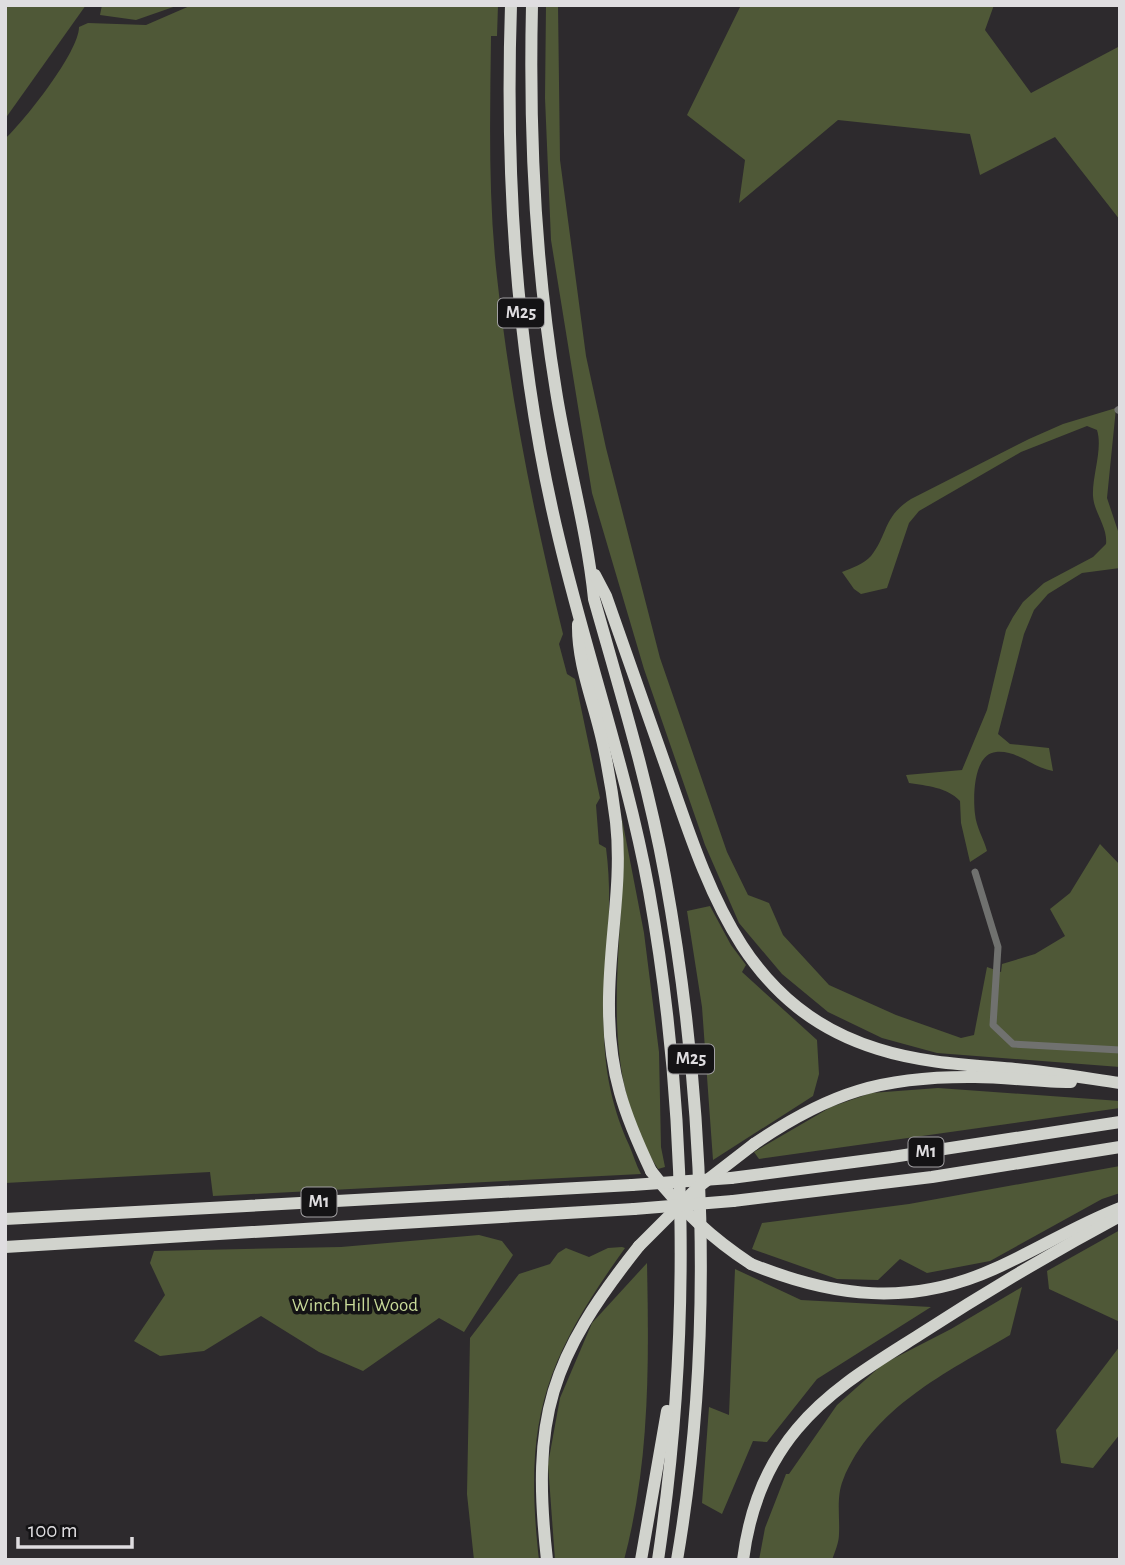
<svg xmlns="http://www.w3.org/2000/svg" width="1125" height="1565" viewBox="0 0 1125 1565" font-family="'Alegreya Sans',sans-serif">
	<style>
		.green { fill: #4f5837 }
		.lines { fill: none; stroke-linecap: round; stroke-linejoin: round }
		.street { stroke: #70716f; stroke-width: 7 }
		.highway { stroke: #d1d3cd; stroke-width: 12 }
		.highway-bridge { stroke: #d1d3cd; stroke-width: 12 }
		.labels { text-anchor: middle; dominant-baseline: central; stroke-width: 7; stroke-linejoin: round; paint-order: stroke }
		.shield { fill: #141315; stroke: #a2a0a3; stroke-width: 2 }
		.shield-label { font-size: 18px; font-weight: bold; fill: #dfdde0 }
		.park-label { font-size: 19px; fill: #c8da99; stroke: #141315 }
	</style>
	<rect width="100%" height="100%" fill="#2d2a2d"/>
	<!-- green -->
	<g class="green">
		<polygon points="5,5 86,5 5,119"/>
		<polygon points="102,5 179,5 136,20 100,15"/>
		<path d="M192 5H498L497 36H491C490 116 488 197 497 277 510 397 534 516 563 634L559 644 567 674 575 679 600 798 596 805 599 844 606 848C620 955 580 1037 629 1145 633 1154 636 1165 641 1174L213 1196 210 1172 5 1183V139C25 120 79 52 79 27L88 23 146 25Z"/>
		<polygon points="546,5 558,5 560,160 586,356 606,448 660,658 727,852 748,895 769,903 783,935 829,985 896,1015 961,1038 974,1035 987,967 1001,972 1002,964 1035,954 1065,936 1050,909 1070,893 1100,844 1120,865 1120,1067 937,1053 882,1038 828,1012 782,974 739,923 705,845 644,669 592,493 551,240 545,98"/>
		<polygon points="741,5 994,5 985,30 1031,93 1120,46 1120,220 1055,137 980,175 970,134 838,120 739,203 745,160 687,115"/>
		<path d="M1116 408 1107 498 1120 537V568L1082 573 1048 594 1034 610 1024 634 998 734 1010 744 1049 748 1053 771C1033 768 1018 750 996 752 973 754 973 798 975 814 976 827 984 839 987 851L970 862 961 823 960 801C947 787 927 786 909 783L906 775 962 770 987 710 1006 630 1013 617 1023 602 1044 583 1093 557 1106 544C1108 527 1094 513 1093 496 1092 476 1103 449 1097 430L1087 426 1021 452 919 511 909 523 887 588 861 594 854 589 842 572C852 568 864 564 871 556 889 533 882 518 911 499L1029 439 1063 424Z"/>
		<path d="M622 819 644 933 659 1052 661 1147 665 1167 658 1169C589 1059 629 940 622 819Z"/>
		<polygon points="710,906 731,945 746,965 742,972 817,1040 819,1074 813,1096 713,1160 702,1007 687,911"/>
		<polygon points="938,1088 1120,1101 1120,1108 759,1159 754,1152 831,1107 871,1093"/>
		<polygon points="1120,1166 1120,1193 1102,1199 990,1261 927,1273 900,1259 878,1280 837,1279 752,1249 762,1223 909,1204"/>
		<polygon points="1120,1230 1120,1322 1049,1289 1047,1271"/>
		<polygon points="479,1235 502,1241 513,1255 464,1332 439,1318 363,1371 319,1352 261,1316 204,1351 160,1356 134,1341 165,1295 150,1263 154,1251 341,1247"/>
		<path d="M622 1247 625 1248C545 1360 523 1419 539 1560H474L467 1494 470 1338 519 1274 550 1264 558 1253 566 1248 589 1257 608 1248Z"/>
		<path d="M647 1263C649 1363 650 1462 624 1560H555L548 1464 560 1398 592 1323Z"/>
		<polygon points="735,1269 801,1300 931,1307 817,1379 767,1442 753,1441 722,1514 702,1503 709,1407 729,1415"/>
		<path d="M1022 1287 1010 1335C947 1372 872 1408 843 1480 836 1497 840 1517 839 1534 839 1543 835 1551 832 1560H759L765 1528 786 1474H789L837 1405 883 1364 951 1329Z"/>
		<polygon points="1120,1346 1120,1434 1093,1468 1061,1463 1056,1430"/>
	</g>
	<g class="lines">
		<!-- street -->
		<g class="street">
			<polyline points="1118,410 1120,409"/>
			<polyline points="975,872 998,947 993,1025 1013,1044 1120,1050"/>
		</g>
		<!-- highway -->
		<g class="highway">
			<path d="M511 5C505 184 517 365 559 539 587 657 627 771 649 891 688 1110 691 1339 658 1560"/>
			<path d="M532 5C529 135 535 263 556 391 567 461 587 529 594 599 620 691 648 782 665 876 705 1097 715 1338 677 1560"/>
			<path d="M595 575 606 596C628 658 649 720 671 781 711 897 748 1009 878 1049 922 1063 969 1065 1015 1069 1050 1072 1085 1078 1120 1083"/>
			<path d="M578 624C577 666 596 707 604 749 609 773 613 798 616 822 623 885 608 946 609 1008 609 1073 624 1114 651 1171"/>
			<path d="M754 1144C830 1092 883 1076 975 1077 1007 1077 1039 1082 1071 1082"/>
			<polyline points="731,1178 892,1157 1120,1122"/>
			<polyline points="733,1201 932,1177 1120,1147"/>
			<polyline points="5,1219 632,1185"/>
			<polyline points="5,1247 634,1209"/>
			<path d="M751 1264C833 1297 910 1307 994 1269 1037 1250 1076 1225 1120 1208"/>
			<path d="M547 1560C531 1417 550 1358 639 1246"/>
			<polyline points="641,1560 667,1411"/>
			<path d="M743 1560C749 1512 766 1466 797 1429 830 1389 875 1363 919 1335 984 1293 1051 1253 1120 1216"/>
		</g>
		<!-- highway-bridge -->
		<g class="highway-bridge">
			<path d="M651 1171C680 1209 711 1238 751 1264"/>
			<polyline points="632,1185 731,1178"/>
			<polyline points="634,1209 733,1201"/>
			<polyline points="639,1246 697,1188 754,1144"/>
		</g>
	</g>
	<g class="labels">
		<!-- shield labels -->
		<g class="shield">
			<rect x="498" y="298.5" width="46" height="29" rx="5"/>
			<rect x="668" y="1044.5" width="46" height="29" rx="5"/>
			<rect x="908.5" y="1137.5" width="35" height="29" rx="5"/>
			<rect x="301.5" y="1187.5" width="35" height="29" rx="5"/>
		</g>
		<g class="shield-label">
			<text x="521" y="313">M25</text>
			<text x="691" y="1059">M25</text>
			<text x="926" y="1152">M1</text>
			<text x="319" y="1202">M1</text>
		</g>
		<!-- park labels -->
		<g class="park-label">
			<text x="355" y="1305">Winch Hill Wood</text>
		</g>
	</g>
	<!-- border -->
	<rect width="1125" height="1565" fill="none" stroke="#dfdde0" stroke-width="14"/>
	<!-- scale -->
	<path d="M18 1537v10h114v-10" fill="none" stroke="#dfdde0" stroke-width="3.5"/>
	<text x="28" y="1537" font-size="21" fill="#dfdde0" stroke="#141315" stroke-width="5" paint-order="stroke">100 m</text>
</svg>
